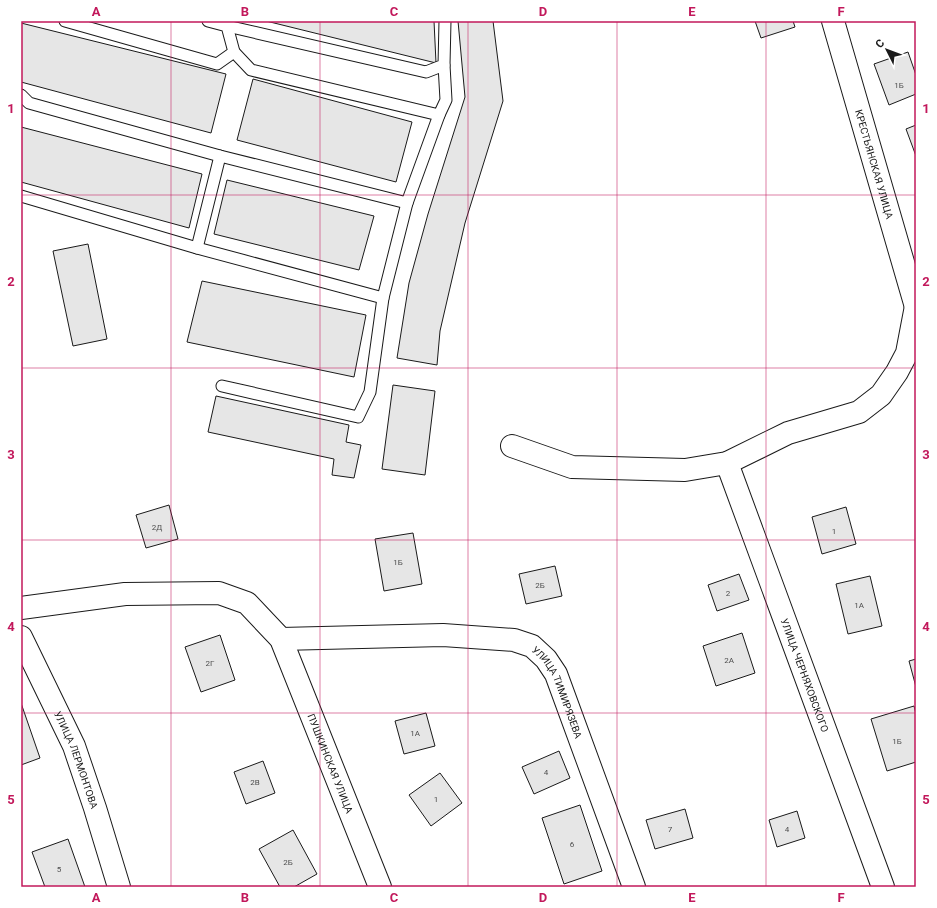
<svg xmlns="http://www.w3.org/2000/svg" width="937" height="908" viewBox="0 0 937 908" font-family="Roboto,sans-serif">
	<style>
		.building { fill: #e6e6e6; stroke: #1a1a1a }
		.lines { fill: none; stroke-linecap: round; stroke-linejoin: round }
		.lane-casing { stroke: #1a1a1a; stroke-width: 13 }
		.street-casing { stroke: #1a1a1a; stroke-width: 24 }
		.lane { stroke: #fff; stroke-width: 11 }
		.street { stroke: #fff; stroke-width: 22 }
		.grid { fill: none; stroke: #c2185b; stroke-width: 1; stroke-opacity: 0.55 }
		.labels { text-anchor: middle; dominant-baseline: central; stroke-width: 3; stroke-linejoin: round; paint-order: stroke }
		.number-label { font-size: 8px; fill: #4d4d4d }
		.street-label { font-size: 10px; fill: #1a1a1a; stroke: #fff }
		.neatline { fill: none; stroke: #c2185b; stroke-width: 1.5 }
		.grid-label { font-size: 13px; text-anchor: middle; font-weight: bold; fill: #c2185b }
	</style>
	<rect width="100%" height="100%" fill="#fff"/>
	<!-- building -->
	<g class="building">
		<polygon points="266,21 434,21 436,63"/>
		<polygon points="458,21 493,21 503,101 465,223 440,331 437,365 397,358 409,283 428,214 465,97"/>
		<polygon points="755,21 793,21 795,27 761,38"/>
		<polygon points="21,23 226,74 211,133 21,82"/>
		<polygon points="908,52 916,75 916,94 889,105 874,64"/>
		<polygon points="253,79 412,122 396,182 237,140"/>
		<polygon points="916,125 916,156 906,129"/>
		<polygon points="21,127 202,174 189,228 21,182"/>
		<polygon points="227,180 374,216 359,270 214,234"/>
		<polygon points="88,244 107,339 73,346 53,251"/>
		<polygon points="202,281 366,315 354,377 187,342"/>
		<polygon points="393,385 435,391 425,475 382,469"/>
		<polygon points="216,396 349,425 346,442 361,445 354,478 332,475 334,459 208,432"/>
		<polygon points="169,505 178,539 146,548 136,515"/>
		<polygon points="846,507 856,544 822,554 812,517"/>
		<polygon points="413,533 422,584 384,591 375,539"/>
		<polygon points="555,566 562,596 526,604 519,574"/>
		<polygon points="739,574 749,600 717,611 708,585"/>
		<polygon points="870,576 882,626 848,634 836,584"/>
		<polygon points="742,633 755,673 716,686 703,646"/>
		<polygon points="220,635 235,680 201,692 185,647"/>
		<polygon points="916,659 916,687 909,661"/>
		<polygon points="21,703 40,758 21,765"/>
		<polygon points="914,706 916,714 916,762 887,771 871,719"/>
		<polygon points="426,713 435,746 404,754 395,721"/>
		<polygon points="559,751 570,778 534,794 522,767"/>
		<polygon points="263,761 275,793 246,804 234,772"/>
		<polygon points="440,773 462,803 431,826 409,795"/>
		<polygon points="580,805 602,871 564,884 542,818"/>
		<polygon points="685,809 693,838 655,849 646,820"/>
		<polygon points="797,811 805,838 777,847 769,820"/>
		<polygon points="293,830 317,874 294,887 280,887 259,849"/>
		<polygon points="68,839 85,887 45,887 32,852"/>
	</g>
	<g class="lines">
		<!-- lane casing -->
		<g class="lane-casing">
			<g id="lane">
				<polyline points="65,21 217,64 234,52 227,26 208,21"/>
				<polyline points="227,26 426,72 444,65 445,21"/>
				<polyline points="234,52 251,70 439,115 446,100 444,65"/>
				<polyline points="21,95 29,103 220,156 407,203 439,115"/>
				<polyline points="21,196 197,248 383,298"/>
				<polyline points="197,248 220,156"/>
				<polyline points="222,386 358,417 370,392 383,298 407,203"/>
			</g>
		</g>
		<!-- street casing -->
		<g class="street-casing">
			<g id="street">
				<path id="s1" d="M833 21 916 307"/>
				<polyline points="512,446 572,467 685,470 727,463 788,433 859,412 881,395 897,372 907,353 916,306"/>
				<path id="s2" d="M727 463 883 887"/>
				<path id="s3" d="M21 608 125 594 219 593 247 603 281 639 380 887"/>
				<path id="s4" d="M21 637 74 746 95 808 119 887"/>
				<path id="s5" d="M281 639 443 635 514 640 532 646 546 659 556 674 634 887"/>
			</g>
		</g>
		<!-- lane -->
		<use href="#lane" class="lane"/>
		<!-- street -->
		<use href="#street" class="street"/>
	</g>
	<!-- grid -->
	<path class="grid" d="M171 21V887M320 21V887M468 21V887M617 21V887M766 21V887M21 195H916M21 368H916M21 540H916M21 713H916"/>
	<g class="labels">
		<!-- number labels -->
		<g class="number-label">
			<text x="899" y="85">1Б</text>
			<text x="157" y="527">2Д</text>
			<text x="834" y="531">1</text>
			<text x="398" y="562">1Б</text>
			<text x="540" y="585">2Б</text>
			<text x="728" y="593">2</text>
			<text x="859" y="605">1А</text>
			<text x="729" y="660">2А</text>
			<text x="210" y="663">2Г</text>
			<text x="415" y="733">1А</text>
			<text x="897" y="741">1Б</text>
			<text x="546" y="772">4</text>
			<text x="255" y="782">2В</text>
			<text x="436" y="799">1</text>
			<text x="670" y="829">7</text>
			<text x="787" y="829">4</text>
			<text x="572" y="844">6</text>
			<text x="288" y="862">2Б</text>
			<text x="59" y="869">5</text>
		</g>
		<!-- street labels -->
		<g class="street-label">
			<text stroke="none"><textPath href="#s1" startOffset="149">КРЕСТЬЯНСКАЯ УЛИЦА</textPath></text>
			<text stroke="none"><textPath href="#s2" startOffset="226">УЛИЦА ЧЕРНЯХОВСКОГО</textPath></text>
			<text stroke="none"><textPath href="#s5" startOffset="306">УЛИЦА ТИМИРЯЗЕВА</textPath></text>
			<text stroke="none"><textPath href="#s4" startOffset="135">УЛИЦА ЛЕРМОНТОВА</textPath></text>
			<text stroke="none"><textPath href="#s3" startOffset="412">ПУШКИНСКАЯ УЛИЦА</textPath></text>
		</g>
	</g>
	<!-- border -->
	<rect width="937" height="908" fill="none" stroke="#ffffff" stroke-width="44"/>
	<!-- north arrow -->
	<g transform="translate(887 50) rotate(312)" stroke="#ffffff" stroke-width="3" paint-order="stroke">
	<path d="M0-3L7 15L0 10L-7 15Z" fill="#1a1a1a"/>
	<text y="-6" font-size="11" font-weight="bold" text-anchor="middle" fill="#1a1a1a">С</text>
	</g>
	<rect x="22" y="22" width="893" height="864" class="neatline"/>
	<g class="grid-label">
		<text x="96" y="16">A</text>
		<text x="245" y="16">B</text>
		<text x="394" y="16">C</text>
		<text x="543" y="16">D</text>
		<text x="692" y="16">E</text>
		<text x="841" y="16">F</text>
		<text x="11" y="113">1</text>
		<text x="926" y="113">1</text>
		<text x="11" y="286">2</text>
		<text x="926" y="286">2</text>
		<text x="11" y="459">3</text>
		<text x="926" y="459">3</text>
		<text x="11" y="631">4</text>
		<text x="926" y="631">4</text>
		<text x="11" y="804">5</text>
		<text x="926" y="804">5</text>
		<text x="96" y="902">A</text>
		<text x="245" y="902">B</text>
		<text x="394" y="902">C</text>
		<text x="543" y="902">D</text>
		<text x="692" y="902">E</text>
		<text x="841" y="902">F</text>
	</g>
</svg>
